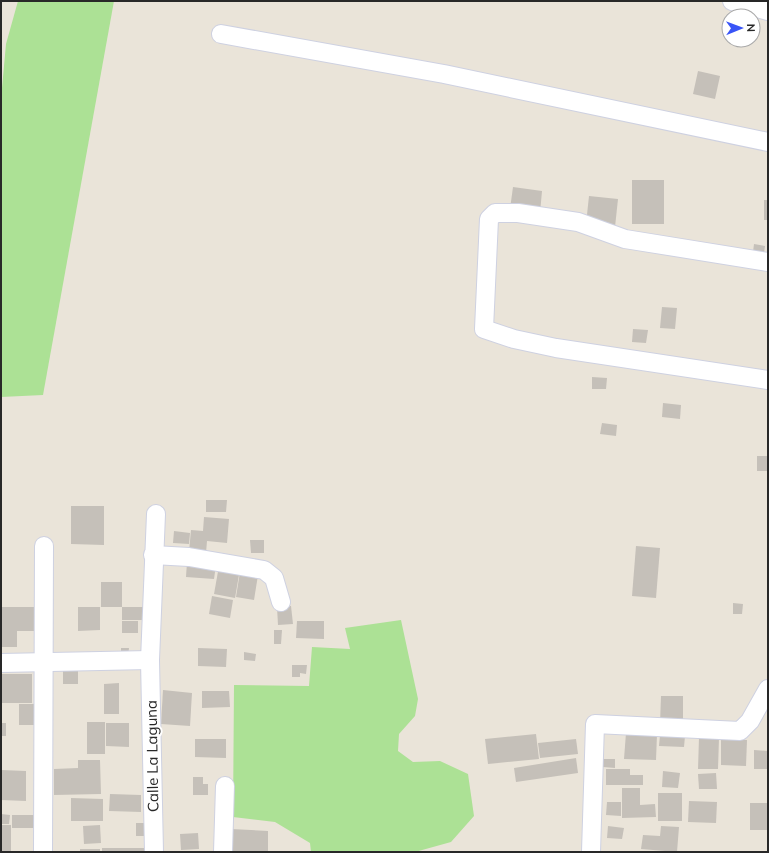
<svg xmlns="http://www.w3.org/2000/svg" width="769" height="853" viewBox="0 0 769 853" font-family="Mulish,sans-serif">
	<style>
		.green { fill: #ace195 }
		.building { fill: #c5c0b9 }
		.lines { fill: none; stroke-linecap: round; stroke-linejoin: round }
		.minor-casing { stroke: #ced1e1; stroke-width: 20 }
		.minor { stroke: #fff; stroke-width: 18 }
		.labels { text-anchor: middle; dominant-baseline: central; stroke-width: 4; stroke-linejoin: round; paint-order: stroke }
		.street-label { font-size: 15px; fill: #282828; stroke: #fff }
	</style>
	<rect width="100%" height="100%" fill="#eae4d9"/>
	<!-- green -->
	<g class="green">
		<polygon points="18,1 114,1 43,395 1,397 1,99 6,44"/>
		<polygon points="401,620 418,699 415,716 399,734 398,751 413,762 440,761 468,774 474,816 451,842 415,852 311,852 310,843 275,822 233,817 234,685 309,686 312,647 350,649 345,628"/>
	</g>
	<!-- building -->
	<g class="building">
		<polygon points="698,71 720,76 715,99 693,94"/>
		<rect x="632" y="180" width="32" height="44"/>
		<polygon points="513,187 542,191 540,213 510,209"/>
		<polygon points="589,196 618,199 615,227 586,224"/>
		<rect x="764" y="200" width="4" height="20"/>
		<polygon points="754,244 765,246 764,253 753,252"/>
		<polygon points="662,307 677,308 675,329 660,328"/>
		<polygon points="633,329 648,330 646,343 632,342"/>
		<polygon points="592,377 607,378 606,389 592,389"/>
		<polygon points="663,403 681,405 680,419 662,417"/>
		<polygon points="602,423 617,425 616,436 600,434"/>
		<rect x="757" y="456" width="11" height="15"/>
		<polygon points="206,500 227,500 226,512 206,512"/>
		<polygon points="71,506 104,506 104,545 71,544"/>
		<polygon points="204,517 229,519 227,543 207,541 206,553 189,552 191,530 203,531"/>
		<polygon points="174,531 190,533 189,544 173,543"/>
		<polygon points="250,540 264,540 264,553 251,553"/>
		<polygon points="636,546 660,548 656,598 632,596"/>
		<polygon points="187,562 216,565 214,579 186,577"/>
		<polygon points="219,566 240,569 235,598 214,594"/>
		<polygon points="240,572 258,575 254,600 236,597"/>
		<rect x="101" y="582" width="21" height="25"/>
		<polygon points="212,596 233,600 230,618 209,614"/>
		<polygon points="733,603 743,604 742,614 733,614"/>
		<polygon points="291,606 293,624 278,625 277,607"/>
		<polygon points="1,607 36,607 36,631 17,631 17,647 1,647"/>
		<polygon points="78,607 100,607 100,630 78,631"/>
		<rect x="122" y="607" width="25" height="13"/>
		<rect x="122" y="621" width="16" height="12"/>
		<polygon points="297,621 324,621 324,639 296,638"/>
		<polygon points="274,630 282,630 281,644 274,644"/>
		<polygon points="121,648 129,648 128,657 121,657"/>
		<polygon points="198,648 227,649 226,667 198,666"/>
		<polygon points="244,652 256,654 255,661 244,660"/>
		<polygon points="292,665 307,665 306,674 300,673 300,677 292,677"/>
		<rect x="63" y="669" width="15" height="15"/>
		<rect x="1" y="674" width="31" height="29"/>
		<polygon points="119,683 119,714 104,714 104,684"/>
		<polygon points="163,690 192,693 190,726 161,724"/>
		<polygon points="202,691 229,691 230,707 202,708"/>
		<polygon points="661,696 683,696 683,725 660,724"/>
		<rect x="19" y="704" width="15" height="21"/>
		<rect x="87" y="722" width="18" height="32"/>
		<rect x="1" y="723" width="5" height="13"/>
		<polygon points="106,723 129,723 129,747 106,746"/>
		<polygon points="626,733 657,734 656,760 624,759"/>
		<polygon points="536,734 539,759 488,764 485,739"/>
		<polygon points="660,735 685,736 684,747 659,746"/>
		<polygon points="699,737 719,738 718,769 698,769"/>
		<polygon points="195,739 226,739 226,758 195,757"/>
		<polygon points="576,739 578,754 540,758 538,743"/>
		<polygon points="721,739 747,740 746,766 721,765"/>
		<polygon points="754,750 768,751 768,769 754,769"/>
		<polygon points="576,758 578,773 516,782 514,768"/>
		<polygon points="603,759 615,759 615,768 603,767"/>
		<polygon points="78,760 100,760 101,794 54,795 54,769 78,768"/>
		<polygon points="606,769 630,769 630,775 643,775 643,785 606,785"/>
		<polygon points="1,770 26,771 26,801 1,800"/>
		<polygon points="663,771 680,773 678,788 662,787"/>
		<polygon points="716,773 717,789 699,789 698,774"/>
		<polygon points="193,777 203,777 203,784 208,784 208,795 193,795"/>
		<polygon points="622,788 640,788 640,805 655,804 656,817 622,818"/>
		<rect x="658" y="793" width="24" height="28"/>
		<polygon points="110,794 141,795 141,812 109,811"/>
		<polygon points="71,798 103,799 103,821 71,821"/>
		<polygon points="689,801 717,802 716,823 688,822"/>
		<polygon points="607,802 621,802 621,816 606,815"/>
		<rect x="750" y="803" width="18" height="27"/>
		<polygon points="1,814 10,815 9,824 1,824"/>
		<rect x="12" y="815" width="22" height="13"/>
		<rect x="136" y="823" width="9" height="13"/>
		<rect x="1" y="825" width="10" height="27"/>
		<polygon points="100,825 101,843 84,844 83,826"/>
		<polygon points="608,826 624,828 622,839 607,838"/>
		<polygon points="661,826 679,827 677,852 641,849 643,835 660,836"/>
		<polygon points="231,829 268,831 268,852 230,852"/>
		<polygon points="198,833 199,849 181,850 180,834"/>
		<rect x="102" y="848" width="46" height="4"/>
		<rect x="80" y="849" width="20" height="3"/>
	</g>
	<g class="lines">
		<!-- minor casing -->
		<g class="minor-casing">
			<g id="minor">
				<polyline points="732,1 768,11"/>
				<polyline points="221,34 444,74 768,142"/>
				<polyline points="768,262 625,239 578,222 518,213 495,213 489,219 484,329 514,339 556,348 768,380"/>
				<polyline points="153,555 189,557 264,570 274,578 281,602"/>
				<polyline points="1,663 150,660"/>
				<polyline points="43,852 44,546"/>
				<polyline points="154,852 150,660 156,514"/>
				<polyline points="223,852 225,786"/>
				<polyline points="591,852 595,724 740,731 750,721 768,689"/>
			</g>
		</g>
		<!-- minor -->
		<use href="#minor" class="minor"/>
	</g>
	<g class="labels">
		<!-- street labels -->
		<g class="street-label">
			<text transform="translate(152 756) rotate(-91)">Calle La Laguna</text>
		</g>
	</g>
	<!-- border -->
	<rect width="769" height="853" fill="none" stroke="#282828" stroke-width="4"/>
	<!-- north arrow -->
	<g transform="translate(741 28) rotate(89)"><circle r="19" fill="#ffffff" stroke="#a9a9a9"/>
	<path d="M0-3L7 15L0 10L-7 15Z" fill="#3954f7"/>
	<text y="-6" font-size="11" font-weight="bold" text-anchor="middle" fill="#282828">N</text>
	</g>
</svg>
